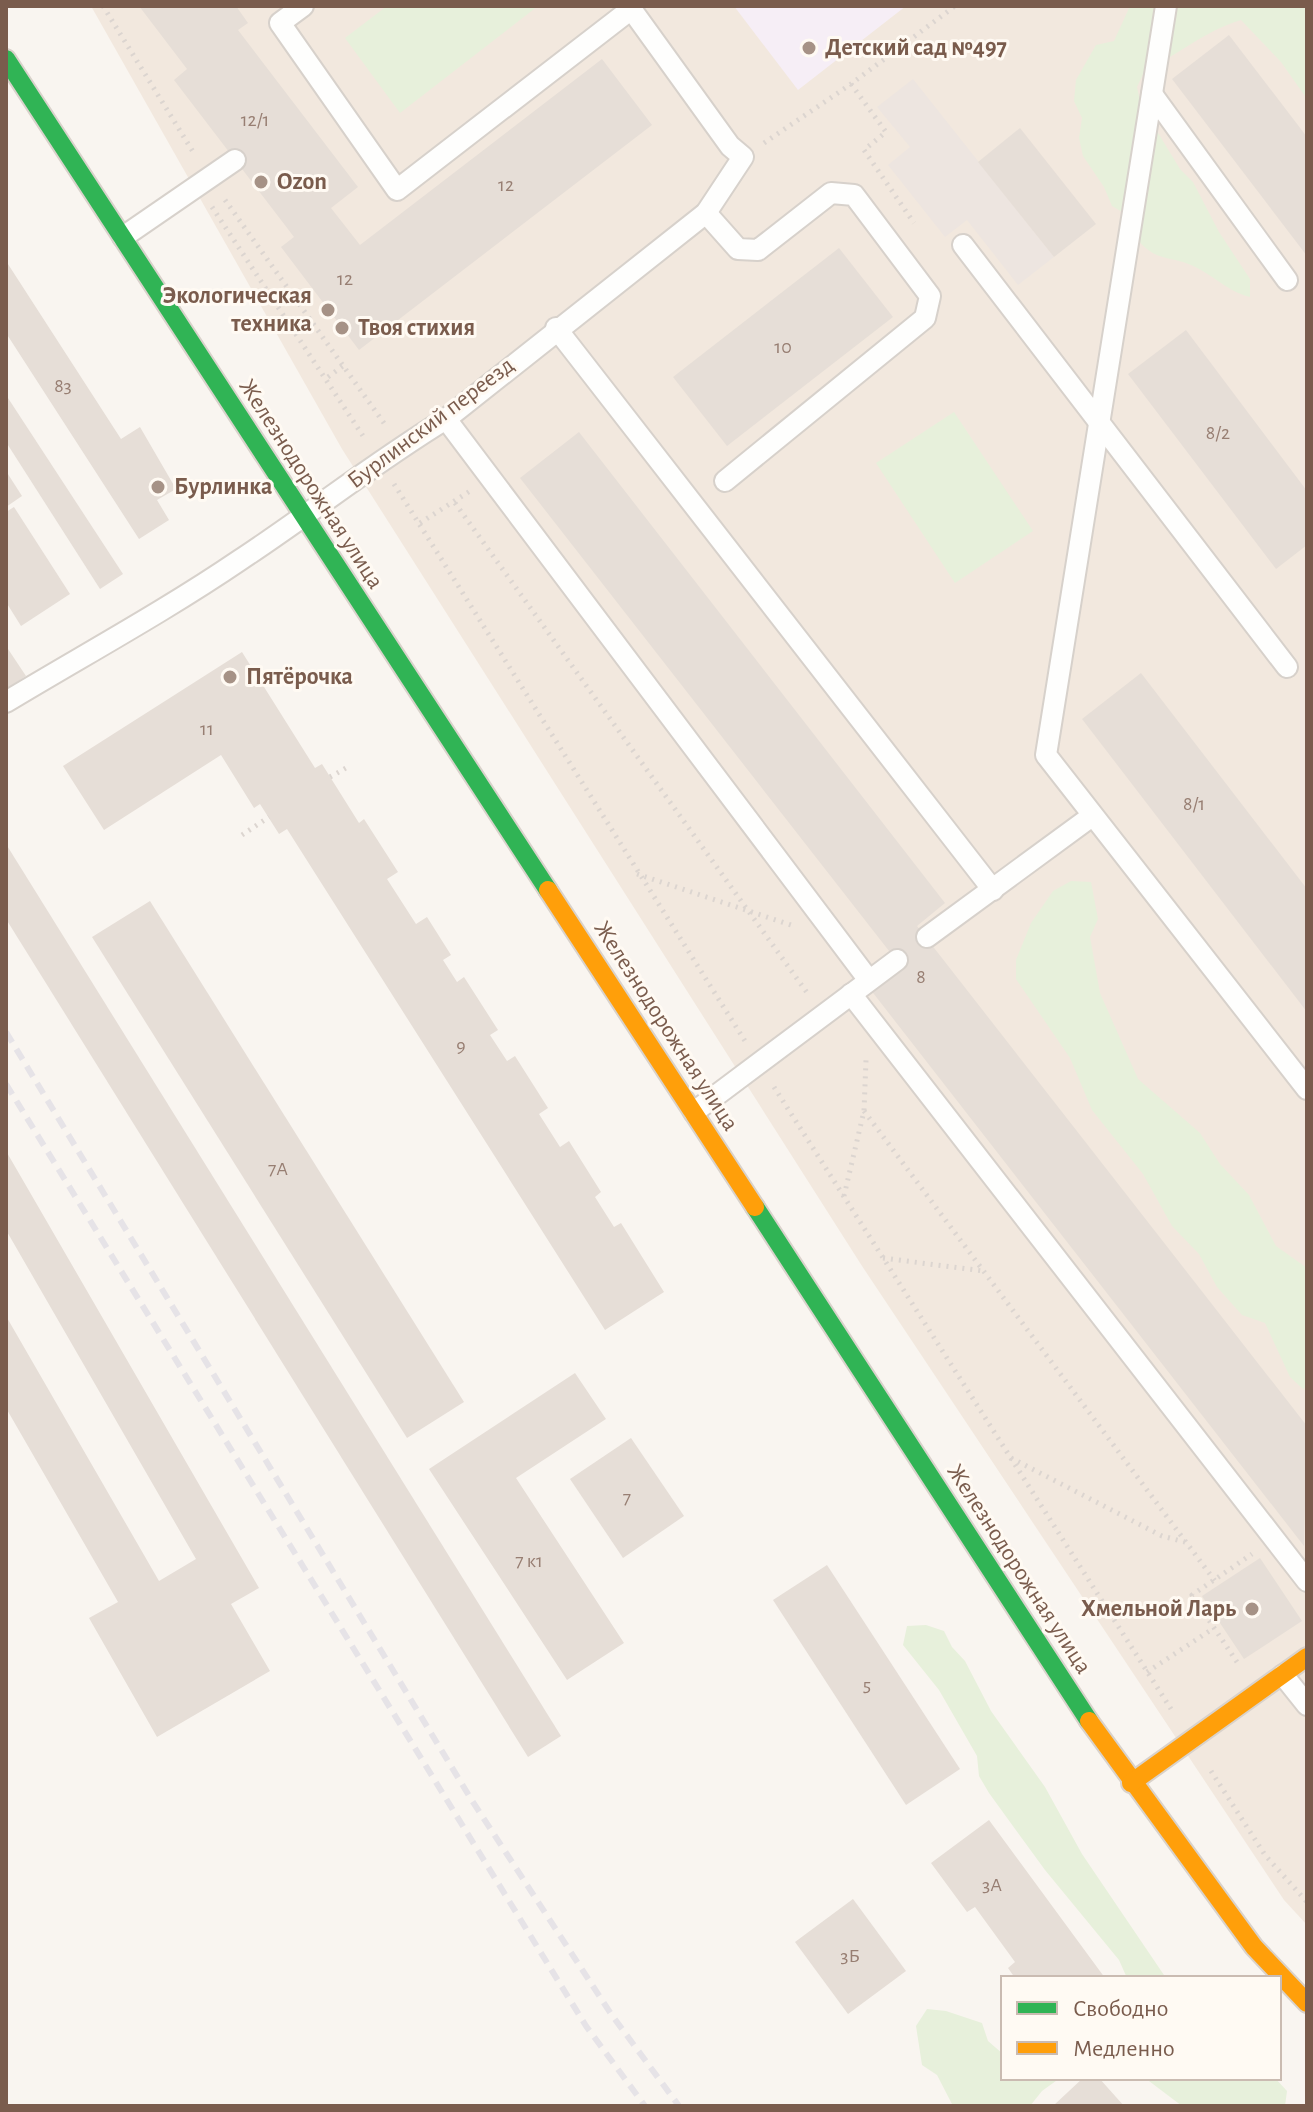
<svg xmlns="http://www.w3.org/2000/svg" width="1313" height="2112" viewBox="0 0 1313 2112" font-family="'Alegreya Sans',sans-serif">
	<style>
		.residential { fill: #f2e8de }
		.industrial { fill: #ede5e0 }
		.education { fill: #f6eef6 }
		.green { fill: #e7f0db }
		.building { fill: #e6ded7 }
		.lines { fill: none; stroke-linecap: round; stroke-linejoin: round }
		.lane-casing { stroke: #d7d1cb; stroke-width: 24 }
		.fast-casing { stroke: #d9d2cb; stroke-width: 22 }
		.slow-casing { stroke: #d9d2cb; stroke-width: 22 }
		.path { stroke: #dcd5d0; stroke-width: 5; stroke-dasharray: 2 6; stroke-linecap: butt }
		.lane { stroke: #fefefd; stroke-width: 20 }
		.fast { stroke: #30b455; stroke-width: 18 }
		.slow { stroke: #ff9f0a; stroke-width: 18 }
		.rail { stroke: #e6e3e7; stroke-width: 6; stroke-dasharray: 12 8; stroke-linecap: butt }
		.poi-dot { fill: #a69286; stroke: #fffaf3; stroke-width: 3 }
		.labels { text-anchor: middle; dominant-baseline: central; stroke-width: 6; stroke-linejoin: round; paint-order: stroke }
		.number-label { font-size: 20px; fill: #977e72 }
		.poi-label { font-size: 24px; font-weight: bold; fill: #7a5c4d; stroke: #fffaf3; text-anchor: start }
		.street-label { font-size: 24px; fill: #7a5c4d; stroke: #fffaf3 }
	</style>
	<rect width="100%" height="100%" fill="#f9f5f0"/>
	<!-- residential -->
	<polygon class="residential" points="91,6 1307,6 1307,1925 1284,1900 862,1266 342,449"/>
	<!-- industrial -->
	<polygon class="industrial" points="913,79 1054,257 1018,285 967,220 945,237 888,165 910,147 877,107"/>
	<!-- education -->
	<polygon class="education" points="734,6 906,6 798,90"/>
	<!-- green -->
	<g class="green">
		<polygon points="387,6 538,6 400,113 345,38"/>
		<path d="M1130 6H1307V99L1281 62 1241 20C1204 31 1179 55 1145 70L1137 87 1141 105 1180 169 1193 182 1219 232 1250 279V297C1225 291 1209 270 1183 262 1169 258 1158 258 1147 249 1135 240 1133 230 1129 216L1112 206 1104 187 1083 156 1079 138 1082 118 1074 101 1076 80 1096 45 1114 41Z"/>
		<polygon points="954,412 1033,531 955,583 876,463"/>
		<polygon points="1071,881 1091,882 1098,919 1090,937 1100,993 1138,1079 1200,1133 1220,1164 1249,1195 1276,1246 1307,1268 1307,1386 1303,1389 1290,1377 1265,1323 1242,1315 1217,1287 1199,1254 1172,1226 1143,1174 1092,1110 1070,1058 1016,979 1016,960 1031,923 1053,891"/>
		<polygon points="926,1625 944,1631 952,1647 965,1661 991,1711 1045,1787 1082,1854 1166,1978 1127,1978 1119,1960 1045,1870 989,1793 979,1776 977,1756 939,1690 903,1645 907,1626"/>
		<polygon points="927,2009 946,2011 982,2023 988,2041 1003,2054 1003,2078 1060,2078 1042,2091 1030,2106 953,2106 937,2075 922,2065 916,2026"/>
		<polygon points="1145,2078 1275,2078 1287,2091 1285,2106 1182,2106"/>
	</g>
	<!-- building -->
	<g class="building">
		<polygon points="139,6 236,6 248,23 238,30 358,187 331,208 360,245 602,59 652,125 359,350 281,247 294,237 174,80 187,69"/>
		<polygon points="1229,35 1307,137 1307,256 1172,79"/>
		<polygon points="1020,128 1096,224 1054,257 978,162"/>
		<polygon points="839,248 893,317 727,446 673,377"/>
		<polygon points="6,261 121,439 140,427 176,489 157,500 169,520 139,539 6,333"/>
		<polygon points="1186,330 1307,491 1307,545 1276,569 1128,374"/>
		<polygon points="6,395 123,574 100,589 6,442"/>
		<polygon points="579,432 945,903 917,926 1307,1426 1304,1546 870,989 900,965 520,478"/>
		<polygon points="6,471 22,496 6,507"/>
		<polygon points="14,507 70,594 21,626 6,602 6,512"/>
		<polygon points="6,646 26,676 6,689"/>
		<polygon points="242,652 315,768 322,764 359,823 364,819 398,872 387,879 416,924 427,917 451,955 443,960 457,982 464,977 498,1030 490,1035 507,1061 515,1056 548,1108 539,1114 560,1147 569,1141 601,1192 595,1197 614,1227 621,1223 664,1292 605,1330 287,829 279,834 260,804 254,808 221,755 104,830 63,766"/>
		<polygon points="1141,673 1307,889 1307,1012 1082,719"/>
		<polygon points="6,844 561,1736 528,1757 6,919"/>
		<polygon points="150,901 464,1402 407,1438 92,937"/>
		<polygon points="6,1151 259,1588 231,1604 270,1671 157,1737 89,1618 118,1602 6,1408 6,1316 159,1581 196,1559 6,1230"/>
		<polygon points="575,1373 606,1419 516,1478 624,1643 567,1680 429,1469"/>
		<polygon points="631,1438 684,1516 623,1558 570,1479"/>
		<polygon points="1260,1558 1302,1621 1244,1659 1202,1596"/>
		<polygon points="827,1565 960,1769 906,1805 773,1600"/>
		<polygon points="989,1820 1105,1978 1015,1978 1008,1968 1015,1962 975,1907 967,1912 931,1863"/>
		<polygon points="853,1899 906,1971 848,2014 795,1942"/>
		<polygon points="1083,2078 1099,2078 1124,2106 1053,2106"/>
	</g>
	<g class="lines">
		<!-- lane casing -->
		<g class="lane-casing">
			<g id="lane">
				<polyline points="303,6 280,23 397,190 630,10"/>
				<polyline points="1166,6 1046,755 1307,1089"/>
				<polyline points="1152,94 1287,280"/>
				<polyline points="706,213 738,249 758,250 831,193 854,195 930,296 925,318 725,481"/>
				<polyline points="123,237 235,160"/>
				<polyline points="963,245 1287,667"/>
				<polyline points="556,328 993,890"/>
				<polyline points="446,419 868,979"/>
				<path d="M6 702C84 655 165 611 240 560 310 514 375 462 446 419L706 213 743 157 730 146 629 6"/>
				<polyline points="927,937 1092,816"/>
				<polyline points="851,994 1307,1581"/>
				<polyline points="694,1112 897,960"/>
				<polyline points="1283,1675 1307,1705"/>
			</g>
		</g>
		<!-- fast casing -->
		<g class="fast-casing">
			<g id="fast">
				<polyline points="6,59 548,890"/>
				<polyline points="755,1207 1089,1721"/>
			</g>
		</g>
		<!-- slow casing -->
		<g class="slow-casing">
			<g id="slow">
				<polyline points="548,890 755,1207"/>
				<polyline points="1089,1721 1254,1947 1307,2003"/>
				<polyline points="1131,1783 1307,1657"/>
			</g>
		</g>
		<!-- path -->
		<g class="path">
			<polyline points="103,6 195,155"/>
			<polyline points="851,84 886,132 864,150 914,223"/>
			<polyline points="764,143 851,84 955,6"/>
			<polyline points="225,200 386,426"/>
			<polyline points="212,207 365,439"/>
			<polyline points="328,377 343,366"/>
			<polyline points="394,484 745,1041"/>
			<polyline points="455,503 808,994"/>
			<polyline points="420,523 470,491"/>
			<polyline points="330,777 346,768"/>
			<polyline points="242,835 269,817"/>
			<polyline points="637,874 794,926"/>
			<polyline points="774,1087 1171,1709"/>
			<polyline points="864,1111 1215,1581"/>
			<polyline points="844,1196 864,1111 866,1060"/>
			<polyline points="883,1258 983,1271"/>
			<polyline points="1011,1458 1162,1536 1185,1542"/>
			<polyline points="1237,1662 1192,1595 1252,1554"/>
			<polyline points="1147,1672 1214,1628"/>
			<polyline points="1211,1771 1265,1855 1307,1902"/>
		</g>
		<!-- lane -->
		<use href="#lane" class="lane"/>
		<!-- fast -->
		<use href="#fast" class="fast"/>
		<!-- slow -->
		<use href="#slow" class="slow"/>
		<!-- rail -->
		<g class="rail">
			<polyline points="6,1032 471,1799 611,2014 679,2106"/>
			<polyline points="6,1084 586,2026 645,2106"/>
		</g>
	</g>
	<!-- markers -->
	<g class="poi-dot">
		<circle cx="809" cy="48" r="8"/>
		<circle cx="261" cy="182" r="8"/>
		<circle cx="328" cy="310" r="8"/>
		<circle cx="342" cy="328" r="8"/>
		<circle cx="158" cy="487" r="8"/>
		<circle cx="230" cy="677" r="8"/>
		<circle cx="1252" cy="1609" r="8"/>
	</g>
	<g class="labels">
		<!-- number labels -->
		<g class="number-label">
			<text x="255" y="120">12/1</text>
			<text x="506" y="185">12</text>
			<text x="345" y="279">12</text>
			<text x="783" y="347">10</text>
			<text x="63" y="386">83</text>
			<text x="1218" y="433">8/2</text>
			<text x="207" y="729">11</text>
			<text x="1194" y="804">8/1</text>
			<text x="921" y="977">8</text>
			<text x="461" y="1046">9</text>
			<text x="278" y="1169">7А</text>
			<text x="627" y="1498">7</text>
			<text x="529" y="1561">7 к1</text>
			<text x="867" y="1685">5</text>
			<text x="992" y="1885">3А</text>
			<text x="850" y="1956">3Б</text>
		</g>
		<!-- poi labels -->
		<g class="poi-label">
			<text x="825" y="48">Детский сад №497</text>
			<text x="277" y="182">Ozon</text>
			<text x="312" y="296" text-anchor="end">Экологическая<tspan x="312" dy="28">техника</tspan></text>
			<text x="358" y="328">Твоя стихия</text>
			<text x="174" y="487">Бурлинка</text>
			<text x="246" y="677">Пятёрочка</text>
			<text x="1236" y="1609" text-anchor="end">Хмельной Ларь</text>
		</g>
		<!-- street labels -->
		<g class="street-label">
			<text transform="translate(431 423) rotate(-37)">Бурлинский переезд</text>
			<text transform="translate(311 484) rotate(57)">Железнодорожная улица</text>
			<text transform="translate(666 1026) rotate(57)">Железнодорожная улица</text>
			<text transform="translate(1019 1569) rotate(57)">Железнодорожная улица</text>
		</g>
	</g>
	<!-- border -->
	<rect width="1313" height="2112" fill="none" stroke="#7a5c4d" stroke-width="16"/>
	<!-- legend -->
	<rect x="1001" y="1976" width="280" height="104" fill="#fffaf3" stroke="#cabbb1" stroke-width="2"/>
	<rect x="1017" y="2002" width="40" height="12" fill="#30b455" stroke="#cabbb1" stroke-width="2"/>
	<text x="1073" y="2016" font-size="24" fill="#7a5c4d">Свободно</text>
	<rect x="1017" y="2042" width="40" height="12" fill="#ff9f0a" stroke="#cabbb1" stroke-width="2"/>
	<text x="1073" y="2056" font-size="24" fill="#7a5c4d">Медленно</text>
</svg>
